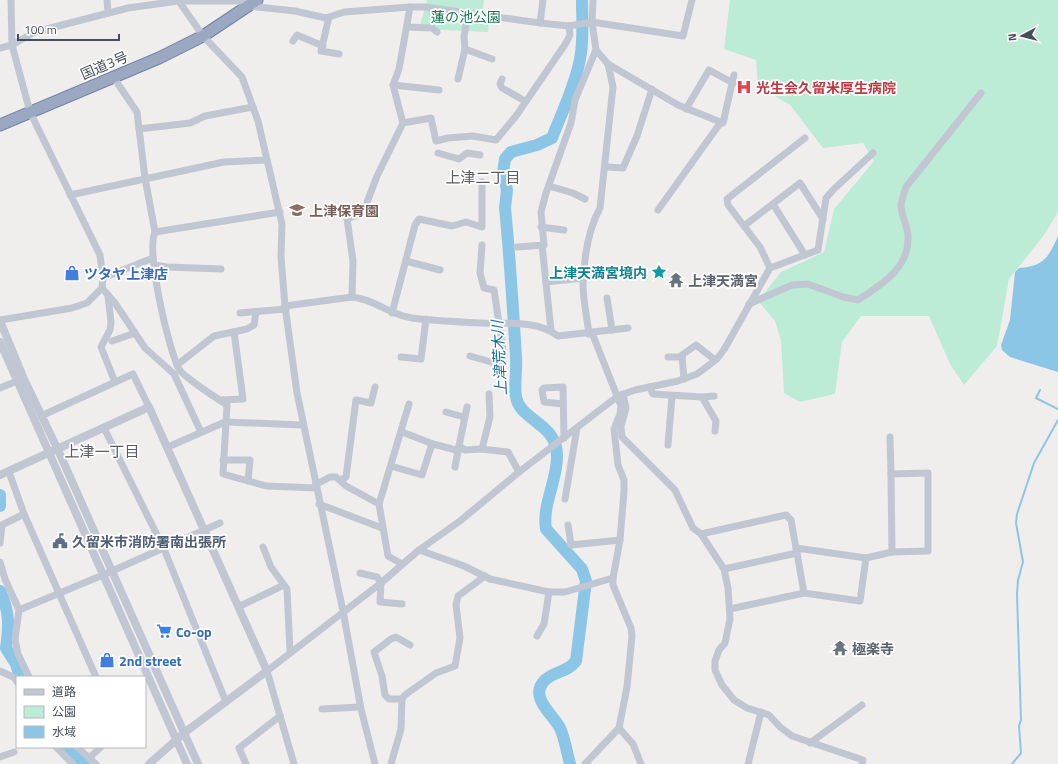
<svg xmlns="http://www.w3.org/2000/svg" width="1058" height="764" viewBox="0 0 1058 764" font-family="'Titillium Web','Noto Sans JP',sans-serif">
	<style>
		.green { fill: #bdecd6 }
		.water { fill: #8cc6e6 }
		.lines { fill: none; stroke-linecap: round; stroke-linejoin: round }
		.stream { stroke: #8cc6e6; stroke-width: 2 }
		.river { stroke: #8cc6e6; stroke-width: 12 }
		.trunk-casing { stroke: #7283a5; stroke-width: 13 }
		.minor { stroke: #c1c7d2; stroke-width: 7 }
		.tertiary { stroke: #c1c7d2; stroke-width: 8 }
		.trunk { stroke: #9aa8c2; stroke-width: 11 }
		.labels { text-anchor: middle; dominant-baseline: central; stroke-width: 3.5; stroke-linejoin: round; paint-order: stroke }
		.park-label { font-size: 14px; fill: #1b7657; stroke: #fff }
		.street-label { font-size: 14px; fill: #464d59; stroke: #fff }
		.health-label { font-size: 14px; font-weight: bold; fill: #be3a42; stroke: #fff; text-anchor: start }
		.education-label { font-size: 14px; font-weight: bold; fill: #785e54; stroke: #fff; text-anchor: start }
		.culture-label { font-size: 14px; font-weight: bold; fill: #0d838f; stroke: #fff; text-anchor: end }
		.shop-label { font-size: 14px; font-weight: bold; fill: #366cbe; stroke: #fff; text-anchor: start }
		.worship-label { font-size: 14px; font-weight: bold; fill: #5b616d; stroke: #fff; text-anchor: start }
		.service-label { font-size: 14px; font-weight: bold; fill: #4e5e75; stroke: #fff; text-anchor: start }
		.neighbourhood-label { font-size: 15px; fill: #5a5c61; stroke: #fff }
		.water-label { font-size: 15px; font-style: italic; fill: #146c9f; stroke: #fff }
	</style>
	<rect width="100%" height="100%" fill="#f0eded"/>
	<!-- green -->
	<g class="green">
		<polygon points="427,0 484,0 482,19 489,20 488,32 419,29"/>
		<polygon points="730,0 1058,0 1058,212 1044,235 1009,279 997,346 964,385 950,364 929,316 861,316 842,342 835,394 800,402 784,393 781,341 775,321 758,301 781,272 824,252 834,209 874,161 863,143 823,148 790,105 758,86 756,60 724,49"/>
	</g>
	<!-- water -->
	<path class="water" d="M1058 236V372L1010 357 1002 350 1001 345 1010 320 1015 272 1019 268C1043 266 1048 259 1058 236Z"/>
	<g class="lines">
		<!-- stream -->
		<g class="stream">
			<polyline points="1040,390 1036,398 1058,409"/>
			<polyline points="1012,764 1021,753 1019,726 1021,720 1017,594 1018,580 1023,562 1016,523 1017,514 1034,463 1058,420"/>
		</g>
		<!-- river -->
		<g class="river">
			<polyline points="0,495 0,506"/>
			<path d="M0 591C10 611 9 628 6 648L16 664 20 677"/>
			<polyline points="65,747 84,764"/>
			<path d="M570 764C567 753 565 739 560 728 553 714 528 697 545 680 555 671 568 672 576 661L586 581 582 569 546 529C542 505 557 481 557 457 558 423 520 421 516 397 514 385 517 370 516 357 513 308 510 258 505 208L507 190 503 172 505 159 511 152 537 145 552 138C562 112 575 86 580 59 584 40 582 19 582 0"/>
		</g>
		<!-- trunk casing -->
		<g class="trunk-casing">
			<polyline id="trunk" points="0,125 159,58 203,36 257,0"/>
		</g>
		<!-- minor -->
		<g class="minor">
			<polyline points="107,0 108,13"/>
			<polyline points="178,0 203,36 242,77 258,121 282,224 281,257 285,306 297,393 343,611 361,709 375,764"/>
			<polyline points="248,6 295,11 326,18 344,12 410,7 425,7 540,23 569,26 592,22 683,36 692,0"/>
			<polyline points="468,13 464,36 465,49 492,59"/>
			<polyline points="329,17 321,51 339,54"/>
			<polyline points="540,23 543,0"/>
			<polyline points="407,27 432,28 437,32"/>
			<polyline points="293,41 297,35 323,46"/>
			<polyline points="0,48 12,45 35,32 128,8 178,1 255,1"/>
			<polyline points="608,64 678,105 723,123 734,75"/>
			<path d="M114 78 137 112 145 178 155 232C146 252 168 348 179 369 182 376 218 399 227 405L223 474 266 486 316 488"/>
			<polyline points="458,79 465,49"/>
			<polyline points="502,79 500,84 502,88 525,101"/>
			<polyline points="393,85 439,90"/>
			<polyline points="686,109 709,70 733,83"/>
			<polyline points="403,123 431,118 436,141 448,138 473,136 496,140 516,116 566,43 570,35 569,26"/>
			<polyline points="139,129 190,123 205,116 253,107"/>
			<polyline points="438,153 459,159 467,153 480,155"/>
			<polyline points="607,167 623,168 637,136 652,89"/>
			<polyline points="549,186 573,193 585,199"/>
			<polyline points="70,195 224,162 267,160"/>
			<polyline points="773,204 805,255"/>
			<polyline points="658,210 721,122"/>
			<polyline points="744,226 800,183 823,219"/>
			<polyline points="541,227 564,230"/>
			<polyline points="155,232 280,212"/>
			<polyline points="542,245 551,330"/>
			<polyline points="517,247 544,245 541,212 546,193 571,123 575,100 596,50 592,22 593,0"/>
			<polyline points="406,261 440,270"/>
			<polyline points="154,265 167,267 221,269"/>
			<polyline points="770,268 760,247 728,205 727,199 805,138"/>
			<polyline points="103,278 153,258"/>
			<polyline points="546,282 584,278"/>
			<polyline points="102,288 115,303 145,348 174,374 201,432"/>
			<polyline points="108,296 111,322 110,330 101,347 115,382"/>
			<polyline points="352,297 353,261 347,219 363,213 377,176 403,123 393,85 399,69 410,7"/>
			<polyline points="607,298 612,330"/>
			<path d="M749 304 792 285 808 284 843 297 858 300C882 284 910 268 908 235 907 225 901 215 901 205 902 199 904 193 906 187L981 93"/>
			<path d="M285 306 352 297C374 299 390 315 412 318 435 321 459 322 482 323 507 324 537 320 558 336L628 328"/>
			<polyline points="240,313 286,309"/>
			<polyline points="392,313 415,225 419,219 452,226 466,222 482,227 482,182"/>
			<polyline points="0,320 72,308 87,303 102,288 103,278 100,255 30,112 12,45 11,0"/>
			<path d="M589 334C587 317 583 300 583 284 584 258 588 230 600 208L613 87 608 64 596 50"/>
			<polyline points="112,341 135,333"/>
			<polyline points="470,356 502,365 504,357 494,290 484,288 480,273 482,245"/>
			<polyline points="401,357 421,359 426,319"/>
			<polyline points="668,357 682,357"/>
			<polyline points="177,365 214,336 247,329 254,325 256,312"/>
			<polyline points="684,379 682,355 696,345 715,360"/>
			<polyline points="650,387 653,394 702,397 714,396"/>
			<polyline points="0,388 22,379"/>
			<polyline points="623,394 626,408 621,426 622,437 675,490 693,528 701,534 724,569 728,588 730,619 725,643 719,650 715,661 715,670 722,685 734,700 747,708 769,715 780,727 792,736 863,760 862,764"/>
			<polyline points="702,397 716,421 715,431"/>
			<polyline points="220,400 243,399 234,332"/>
			<polyline points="563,404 544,402 542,390 544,388 563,387 564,438"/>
			<polyline points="467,407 459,446 465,450 481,449 508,452 519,472"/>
			<polyline points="446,412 464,417"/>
			<polyline points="41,416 133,374 149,407"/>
			<polyline points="104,428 164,549 226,702"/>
			<polyline points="402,432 433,444 456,450"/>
			<polyline points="890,437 891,474"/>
			<polyline points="668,445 672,396"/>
			<polyline points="168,447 225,422 303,425"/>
			<polyline points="482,449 490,417 489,394"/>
			<polyline points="223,460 250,460 248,481"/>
			<polyline points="391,466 422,475 432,444"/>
			<polyline points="455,467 459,446"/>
			<polyline points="9,472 24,514 96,677"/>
			<polygon points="928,473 928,551 892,552 891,474"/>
			<polyline points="341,480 346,477 356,400 371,403 375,387"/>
			<polyline points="315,485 330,477 336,477 346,486 379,504"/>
			<polyline points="565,499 577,428"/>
			<polyline points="319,504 382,528"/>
			<polyline points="568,525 571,545 620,540"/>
			<polyline points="701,534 786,515 791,520 796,548 866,558 892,552"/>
			<polyline points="0,543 2,525 24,514"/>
			<polyline points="263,547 271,567 284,585"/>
			<polyline points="419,550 464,566 490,579 549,592 565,592 613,578"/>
			<polyline points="797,553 804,593"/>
			<polyline points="0,562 5,579 19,610 15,639 18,654 29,677"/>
			<polyline points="402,564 388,556 379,504 409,404"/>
			<polyline points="724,569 797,553 796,548"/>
			<polyline points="360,573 377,577 381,583 380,602 402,604"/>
			<polyline points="238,607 284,585 287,589 290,651"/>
			<polyline points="730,609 804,593 860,601 866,558"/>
			<polyline points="19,610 103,575 220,523"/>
			<polyline points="537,636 544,624 549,592"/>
			<polyline points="0,671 15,678 17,682"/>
			<polyline points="402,699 389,699 385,695 382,676 374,652 391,639 396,637 410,645"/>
			<polyline points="322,709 360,707"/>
			<polyline points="619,728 633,744 641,764"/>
			<polyline points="810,743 862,705"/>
			<polyline points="56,747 73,764"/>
			<polyline points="77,747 96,764"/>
			<polyline points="0,757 14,752"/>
			<polyline points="89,758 101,747"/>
			<polyline points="246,764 239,748 280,716"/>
			<polyline points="294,764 267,671 381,583 419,550 460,521 519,472 618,396 635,390 678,381 697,374 717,359 725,348 770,268 818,250 826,198 834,189 873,153"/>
			<polyline points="391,764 401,729 402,699 405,695 436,673 455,666 460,638 456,605 458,596 485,576"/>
			<polyline points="585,764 619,728 627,687 632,636 631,628 613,585 613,578 620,540 624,491 624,480 618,465 614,429 620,414 621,406 592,333"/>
			<polyline points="748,764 761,712"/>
		</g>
		<!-- tertiary -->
		<g class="tertiary">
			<polyline points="0,321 24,379 58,450 198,764"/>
			<polyline points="0,342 187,764"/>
			<polyline points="0,475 149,407 267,671 184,733 149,764"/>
		</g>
		<!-- trunk -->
		<use href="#trunk" class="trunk"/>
	</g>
	<!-- icons -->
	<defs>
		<g id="hospital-bare" transform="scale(1.2)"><path d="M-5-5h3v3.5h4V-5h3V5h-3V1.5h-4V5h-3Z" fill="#e0444e" stroke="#fff" stroke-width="2.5" paint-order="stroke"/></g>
		<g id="school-bare" transform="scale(1.2)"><path d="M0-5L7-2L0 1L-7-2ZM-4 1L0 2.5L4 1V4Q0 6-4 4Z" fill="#8d6e63" stroke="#fff" stroke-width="2.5" paint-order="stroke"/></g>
		<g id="sight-bare" transform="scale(1.2)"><path d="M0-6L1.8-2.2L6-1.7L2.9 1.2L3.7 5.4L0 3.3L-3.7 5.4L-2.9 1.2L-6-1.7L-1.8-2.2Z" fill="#0f9aa8" stroke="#fff" stroke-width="2.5" paint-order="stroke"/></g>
		<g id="shop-bare" transform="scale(1.2)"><path d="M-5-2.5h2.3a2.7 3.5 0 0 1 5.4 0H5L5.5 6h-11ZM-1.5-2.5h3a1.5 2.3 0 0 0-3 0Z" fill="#3f7fe0" stroke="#fff" stroke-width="2.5" paint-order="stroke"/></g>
		<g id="temple-bare" transform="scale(1.2)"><path d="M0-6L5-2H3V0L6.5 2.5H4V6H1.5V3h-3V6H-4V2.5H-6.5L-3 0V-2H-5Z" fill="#6b7280" stroke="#fff" stroke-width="2.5" paint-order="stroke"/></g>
		<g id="civic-bare" transform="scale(1.2)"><path d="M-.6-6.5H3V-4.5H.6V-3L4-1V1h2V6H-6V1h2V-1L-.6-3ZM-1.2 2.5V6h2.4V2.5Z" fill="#5c6f8a" stroke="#fff" stroke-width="2.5" paint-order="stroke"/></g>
		<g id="supermarket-bare" transform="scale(1.2)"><path d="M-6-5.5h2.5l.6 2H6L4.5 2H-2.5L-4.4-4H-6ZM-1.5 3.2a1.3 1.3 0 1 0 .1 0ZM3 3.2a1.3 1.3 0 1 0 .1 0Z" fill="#3f7fe0" stroke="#fff" stroke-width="2.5" paint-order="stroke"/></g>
	</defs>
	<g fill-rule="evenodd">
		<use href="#hospital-bare" x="744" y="87"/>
		<use href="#school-bare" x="297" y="210"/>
		<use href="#sight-bare" x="659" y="272"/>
		<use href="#shop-bare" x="72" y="273"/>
		<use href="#temple-bare" x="676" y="280"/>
		<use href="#civic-bare" x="60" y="541"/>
		<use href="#supermarket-bare" x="164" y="631"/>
		<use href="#temple-bare" x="840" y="648"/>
		<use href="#shop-bare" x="107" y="660"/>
	</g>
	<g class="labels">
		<!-- park labels -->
		<g class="park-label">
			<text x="466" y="16">蓮の池公園</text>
		</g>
		<!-- street labels -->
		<g class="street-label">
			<text transform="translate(104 65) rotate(-23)">国道3号</text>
		</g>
		<!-- health labels -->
		<g class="health-label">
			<text x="756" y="87">光生会久留米厚生病院</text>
		</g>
		<!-- education labels -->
		<g class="education-label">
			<text x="309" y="210">上津保育園</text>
		</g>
		<!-- culture labels -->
		<g class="culture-label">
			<text x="647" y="272">上津天満宮境内</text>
		</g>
		<!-- shop labels -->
		<g class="shop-label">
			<text x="84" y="273">ツタヤ上津店</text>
			<text x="176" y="631">Co-op</text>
			<text x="119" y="660">2nd street</text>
		</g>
		<!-- worship labels -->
		<g class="worship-label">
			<text x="688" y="280">上津天満宮</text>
			<text x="852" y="648">極楽寺</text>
		</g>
		<!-- service labels -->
		<g class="service-label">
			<text x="72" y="541">久留米市消防署南出張所</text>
		</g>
		<!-- neighbourhood labels -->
		<g class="neighbourhood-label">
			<text x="483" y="177">上津二丁目</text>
			<text x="102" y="451">上津一丁目</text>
		</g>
		<!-- water labels -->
		<g class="water-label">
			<text transform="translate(499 358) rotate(-93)">上津荒木川</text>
		</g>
	</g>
	<!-- legend -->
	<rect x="16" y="676" width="130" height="72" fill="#ffffff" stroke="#b5b8bd"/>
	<rect x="24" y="689" width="20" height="6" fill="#c1c7d2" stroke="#b5b8bd"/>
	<text x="52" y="696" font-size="12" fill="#464d59">道路</text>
	<rect x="24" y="706" width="20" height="12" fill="#bdecd6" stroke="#b5b8bd"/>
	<text x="52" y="716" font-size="12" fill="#464d59">公園</text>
	<rect x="24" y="726" width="20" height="12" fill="#8cc6e6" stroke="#b5b8bd"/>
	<text x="52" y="736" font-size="12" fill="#464d59">水域</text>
	<!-- north arrow -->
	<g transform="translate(1022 36) rotate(263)" stroke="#ffffff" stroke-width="3" paint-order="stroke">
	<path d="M0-3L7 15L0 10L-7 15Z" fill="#464d59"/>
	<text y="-6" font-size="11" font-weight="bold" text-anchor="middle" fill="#464d59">N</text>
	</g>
	<!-- scale -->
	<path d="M18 34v6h101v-6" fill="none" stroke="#464d59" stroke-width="2"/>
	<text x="24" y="34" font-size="12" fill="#464d59" stroke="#ffffff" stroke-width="3" paint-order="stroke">100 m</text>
</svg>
